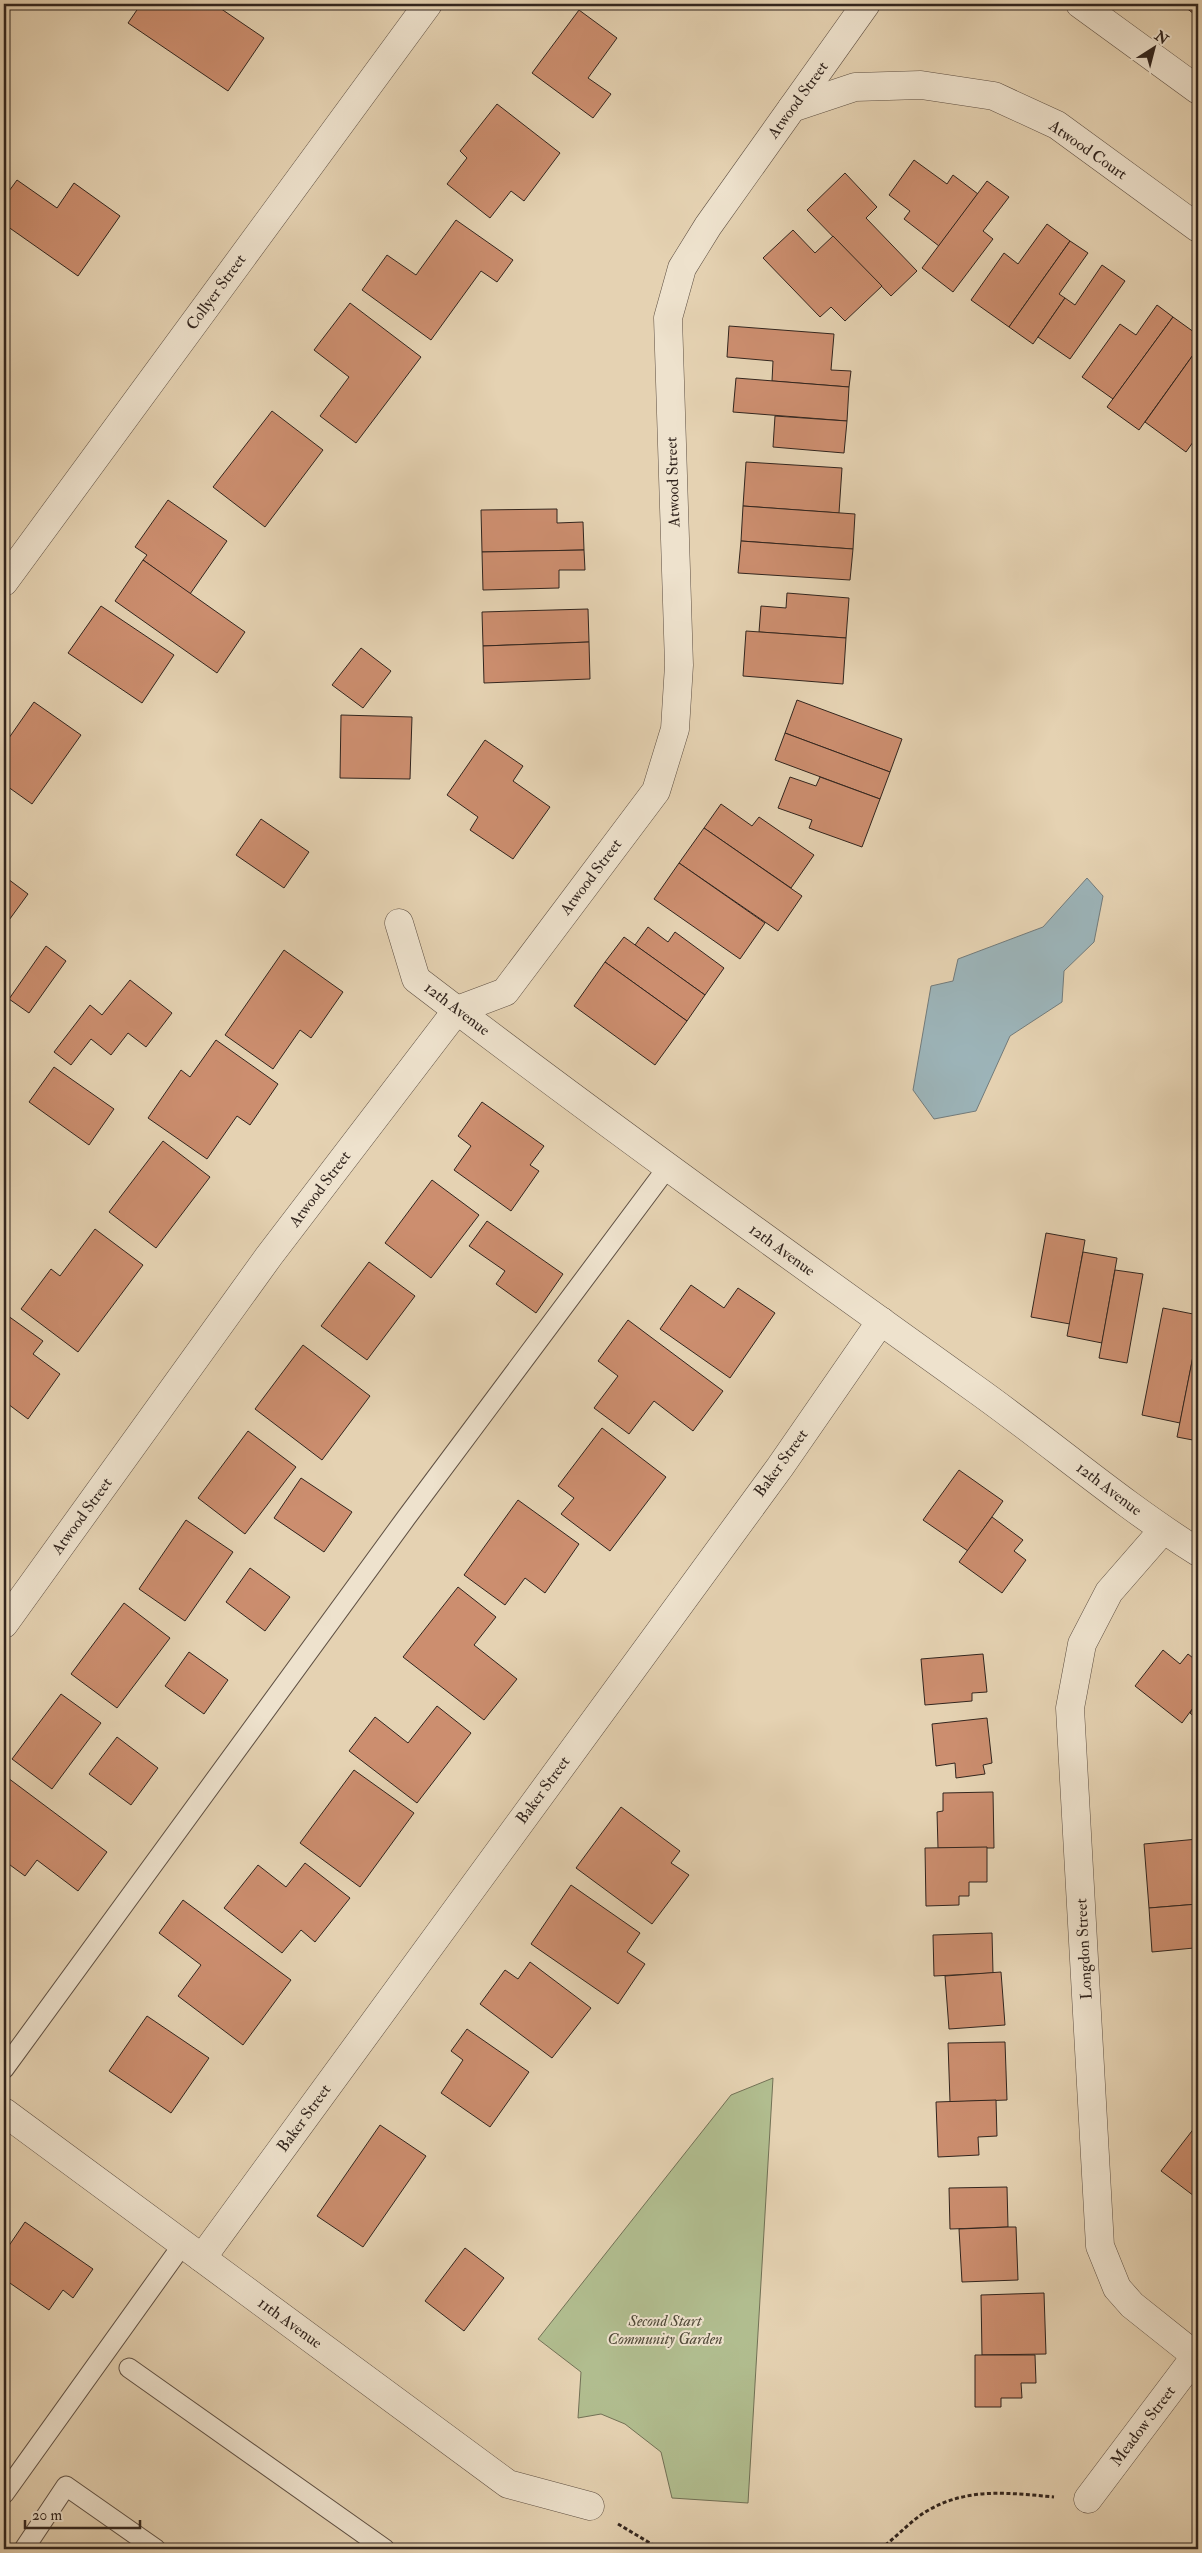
<svg xmlns="http://www.w3.org/2000/svg" width="1202" height="2553" viewBox="0 0 1202 2553" font-family="'IM FELL Double Pica',serif">
	<style>
		.green { fill: #b1bd8f; stroke: #727156 }
		.water { fill: #9cb4b9; stroke: #727b7b }
		.building { fill: #cc8e6f; stroke: #32251e }
		.lines { fill: none; stroke-linecap: round; stroke-linejoin: round }
		.service-casing { stroke: #5f5043; stroke-width: 21 }
		.minor-casing { stroke: #5f5043; stroke-width: 29 }
		.tertiary-casing { stroke: #5f5043; stroke-width: 29 }
		.path { stroke: #32251e; stroke-width: 3; stroke-dasharray: 4 2.5; stroke-linecap: butt }
		.service { stroke: #eee2cd; stroke-width: 19 }
		.minor { stroke: #eee2cd; stroke-width: 28 }
		.tertiary { stroke: #eee2cd; stroke-width: 28 }
		.labels { text-anchor: middle; dominant-baseline: central; stroke-width: 4; stroke-linejoin: round; paint-order: stroke }
		.street-label { font-size: 16px; fill: #32251e; stroke: #eee2cd }
		.park-label { font-size: 16px; font-style: italic; fill: #524b3a; stroke: #eee2cd }
	</style>
	<rect width="100%" height="100%" fill="#e5d2b2"/>
	<filter id="stains"><feTurbulence type="fractalNoise" baseFrequency=".004" numOctaves="4"/><feColorMatrix values="0 0 0 0 .2 0 0 0 0 .09 0 0 0 0 .02 0 0 0 .5 -.17"/></filter>
	<radialGradient id="worn" r=".72"><stop offset=".6" stop-color="#630" stop-opacity="0"/><stop offset="1" stop-color="#630" stop-opacity=".3"/></radialGradient>
	<!-- green -->
	<polygon class="green" points="773,2078 748,2503 672,2498 661,2452 625,2424 601,2414 578,2418 581,2372 538,2339 731,2095"/>
	<!-- water -->
	<polygon class="water" points="1087,878 1103,896 1094,942 1064,971 1062,1002 1010,1036 976,1111 934,1119 913,1090 931,986 953,981 958,959 1043,927"/>
	<!-- building -->
	<g class="building">
		<polygon points="141,4 214,4 264,38 228,91 128,23"/>
		<polygon points="1181,4 1198,4 1198,17"/>
		<polygon points="579,10 617,38 588,78 611,94 593,118 532,73"/>
		<polygon points="497,104 560,153 524,201 511,191 490,218 447,184 467,158 460,151"/>
		<polygon points="914,160 947,184 953,175 978,194 939,246 904,219 910,211 889,195"/>
		<polygon points="845,173 877,207 866,218 917,271 891,296 807,210"/>
		<polygon points="17,180 57,208 74,183 120,216 78,276 4,224 4,198"/>
		<polygon points="987,181 1009,197 983,231 993,239 953,292 922,268"/>
		<polygon points="456,220 513,260 497,282 481,271 431,340 362,290 387,255 416,275"/>
		<polygon points="1047,224 1070,241 1009,327 971,300 1004,253 1018,264"/>
		<polygon points="793,230 815,253 833,236 882,286 845,321 831,307 820,317 763,258"/>
		<polygon points="1070,241 1088,253 1059,294 1065,298 1033,344 1009,327"/>
		<polygon points="1102,265 1125,281 1070,359 1038,337 1065,298 1075,305"/>
		<polygon points="350,303 421,357 356,443 320,416 349,377 314,350"/>
		<polygon points="1157,305 1173,317 1113,399 1082,377 1120,324 1136,335"/>
		<polygon points="1173,317 1198,335 1198,348 1139,430 1107,407"/>
		<polygon points="729,326 834,334 831,370 851,371 849,387 772,381 773,361 727,357"/>
		<polygon points="1198,348 1198,435 1186,452 1145,422"/>
		<polygon points="736,378 849,387 847,421 733,412"/>
		<polygon points="272,411 323,450 265,527 213,487"/>
		<polygon points="775,416 847,421 844,453 773,447"/>
		<polygon points="746,462 842,468 839,513 743,506"/>
		<polygon points="168,500 227,541 190,594 143,560 147,555 135,547"/>
		<polygon points="743,506 855,514 853,549 741,541"/>
		<polygon points="557,509 557,523 583,522 584,550 482,552 481,510"/>
		<polygon points="741,541 853,549 850,580 738,573"/>
		<polygon points="584,550 585,570 559,570 559,588 483,590 482,552"/>
		<polygon points="143,560 245,632 217,673 115,601"/>
		<polygon points="787,593 849,598 846,638 759,632 761,606 786,608"/>
		<polygon points="101,606 174,655 142,703 68,653"/>
		<polygon points="588,609 589,642 483,646 482,612"/>
		<polygon points="746,631 846,638 843,684 743,676"/>
		<polygon points="589,642 590,679 484,683 483,646"/>
		<polygon points="361,648 391,671 363,708 332,685"/>
		<polygon points="797,700 902,739 890,772 785,733"/>
		<polygon points="34,702 81,735 32,804 4,784 4,745"/>
		<polygon points="341,715 412,717 410,779 340,778"/>
		<polygon points="785,733 890,772 880,799 775,760"/>
		<polygon points="485,740 523,766 513,781 550,807 513,859 470,830 478,817 447,795"/>
		<polygon points="790,777 816,786 820,777 880,799 862,847 809,828 812,820 778,808"/>
		<polygon points="721,804 752,826 759,817 814,855 791,888 704,828"/>
		<polygon points="261,819 309,852 284,888 236,855"/>
		<polygon points="704,828 802,896 778,931 679,863"/>
		<polygon points="679,863 765,923 740,959 654,899"/>
		<polygon points="4,876 28,894 4,927"/>
		<polygon points="648,927 668,942 675,932 724,968 705,995 635,945"/>
		<polygon points="624,937 705,995 687,1021 605,962"/>
		<polygon points="46,946 66,961 29,1013 9,999"/>
		<polygon points="284,950 343,992 311,1038 300,1030 273,1069 225,1035"/>
		<polygon points="605,962 687,1021 655,1065 574,1006"/>
		<polygon points="130,980 172,1013 146,1047 128,1033 111,1055 91,1039 71,1065 54,1052 90,1005 102,1015"/>
		<polygon points="216,1040 278,1084 250,1125 237,1116 207,1159 148,1118 181,1070 190,1077"/>
		<polygon points="54,1067 114,1109 89,1145 29,1102"/>
		<polygon points="482,1102 544,1146 530,1165 539,1171 511,1211 454,1170 471,1146 458,1136"/>
		<polygon points="163,1141 210,1177 156,1248 109,1212"/>
		<polygon points="432,1180 479,1215 431,1278 385,1243"/>
		<polygon points="487,1221 563,1274 536,1313 496,1284 505,1271 469,1246"/>
		<polygon points="95,1229 143,1265 78,1352 21,1309 51,1269 60,1276"/>
		<polygon points="1046,1233 1085,1240 1070,1324 1031,1317"/>
		<polygon points="1083,1252 1117,1258 1102,1343 1067,1336"/>
		<polygon points="369,1262 415,1296 367,1360 321,1326"/>
		<polygon points="1115,1270 1143,1274 1127,1363 1099,1358"/>
		<polygon points="691,1285 724,1308 738,1288 775,1313 730,1378 660,1329"/>
		<polygon points="1163,1308 1198,1315 1198,1331 1180,1423 1142,1415"/>
		<polygon points="4,1313 43,1341 33,1354 60,1374 28,1419 4,1401"/>
		<polygon points="628,1320 723,1391 693,1431 654,1401 629,1434 594,1408 618,1376 598,1361"/>
		<polygon points="1198,1331 1198,1441 1177,1437"/>
		<polygon points="303,1345 370,1396 322,1460 255,1409"/>
		<polygon points="602,1428 666,1477 610,1551 561,1514 574,1498 558,1486"/>
		<polygon points="248,1431 296,1467 245,1534 198,1498"/>
		<polygon points="959,1470 1003,1501 968,1551 923,1520"/>
		<polygon points="301,1478 352,1512 324,1552 274,1518"/>
		<polygon points="518,1500 579,1544 545,1593 525,1578 505,1605 464,1575"/>
		<polygon points="992,1517 1023,1540 1014,1551 1026,1560 1002,1593 959,1562"/>
		<polygon points="186,1520 233,1552 185,1621 139,1589"/>
		<polygon points="250,1568 290,1597 265,1631 226,1602"/>
		<polygon points="458,1587 496,1617 474,1645 517,1679 484,1720 403,1657"/>
		<polygon points="124,1603 170,1638 117,1708 71,1674"/>
		<polygon points="1163,1650 1180,1664 1188,1654 1198,1662 1198,1701 1182,1723 1135,1686"/>
		<polygon points="189,1652 228,1680 204,1714 165,1686"/>
		<polygon points="983,1654 987,1692 972,1693 972,1701 925,1705 921,1659"/>
		<polygon points="61,1694 101,1723 52,1789 12,1759"/>
		<polygon points="1198,1701 1198,1720 1190,1713"/>
		<polygon points="437,1706 471,1733 417,1803 349,1751 375,1717 408,1743"/>
		<polygon points="987,1718 992,1763 983,1765 985,1774 956,1778 955,1763 936,1766 932,1724"/>
		<polygon points="117,1737 158,1768 131,1805 89,1774"/>
		<polygon points="354,1770 414,1813 360,1887 300,1843"/>
		<polygon points="4,1775 107,1852 78,1891 37,1860 25,1876 6,1862 4,1865"/>
		<polygon points="993,1792 994,1848 938,1848 937,1812 943,1811 943,1793"/>
		<polygon points="621,1807 680,1851 671,1863 689,1875 652,1924 576,1868"/>
		<polygon points="1198,1839 1198,1904 1149,1908 1144,1844"/>
		<polygon points="987,1847 987,1882 969,1882 969,1896 959,1896 959,1905 926,1906 925,1848"/>
		<polygon points="305,1863 350,1898 315,1942 301,1930 282,1953 224,1908 258,1865 286,1887"/>
		<polygon points="571,1885 640,1933 627,1952 645,1964 618,2004 531,1944"/>
		<polygon points="183,1900 291,1980 243,2045 178,1996 201,1965 159,1933"/>
		<polygon points="1198,1904 1198,1963 1195,1964 1194,1948 1152,1952 1149,1908"/>
		<polygon points="992,1933 993,1973 934,1976 933,1935"/>
		<polygon points="530,1962 591,2008 552,2058 480,2004 505,1970 518,1979"/>
		<polygon points="1001,1972 1005,2025 949,2029 945,1976"/>
		<polygon points="147,2016 209,2058 171,2113 109,2071"/>
		<polygon points="467,2029 529,2072 490,2127 441,2093 463,2060 451,2051"/>
		<polygon points="1005,2042 1007,2100 950,2102 948,2043"/>
		<polygon points="996,2100 997,2136 978,2137 979,2155 938,2157 936,2102"/>
		<polygon points="380,2125 426,2156 363,2247 317,2216"/>
		<polygon points="1195,2127 1198,2130 1198,2199 1161,2171"/>
		<polygon points="1007,2187 1008,2227 950,2229 949,2188"/>
		<polygon points="25,2222 93,2269 73,2298 63,2290 49,2310 4,2279 4,2253"/>
		<polygon points="1008,2227 1016,2227 1018,2280 962,2282 959,2229"/>
		<polygon points="465,2248 504,2278 464,2331 425,2301"/>
		<polygon points="1044,2293 1046,2354 982,2355 981,2295"/>
		<polygon points="975,2355 1035,2355 1036,2383 1021,2383 1022,2398 1001,2398 1001,2407 975,2407"/>
	</g>
	<g class="lines">
		<!-- service casing -->
		<g class="service-casing">
			<g id="service">
				<polyline points="4,2069 406,1518 667,1168"/>
				<polyline points="129,2368 385,2549"/>
				<polyline points="4,2494 183,2244"/>
				<polyline points="24,2549 66,2486 156,2549"/>
			</g>
		</g>
		<!-- minor casing -->
		<g class="minor-casing">
			<g id="minor">
				<polyline points="792,108 855,87 921,85 994,96 1057,125 1198,228"/>
				<path d="M399 923 416 979C599 1119 787 1254 974 1388 1050 1442 1120 1503 1198 1552"/>
				<polyline points="1163,1530 1109,1592 1082,1644 1070,1708 1100,2246 1117,2288 1132,2305 1196,2356"/>
				<polyline points="4,1624 269,1256 457,1010 505,992 656,791 675,729 679,665 668,318 682,268 708,226 866,4"/>
				<polyline points="202,2258 780,1467 881,1321"/>
				<polyline points="1088,2499 1198,2353"/>
			</g>
		</g>
		<!-- tertiary casing -->
		<g class="tertiary-casing">
			<g id="tertiary">
				<polyline points="1080,4 1198,90"/>
				<polyline points="4,582 428,4"/>
				<polyline points="4,2112 508,2484 590,2506"/>
			</g>
		</g>
		<!-- path -->
		<g class="path">
			<polyline points="618,2524 660,2549"/>
			<path d="M880 2549C896 2538 910 2521 927 2511 967 2487 1010 2493 1054 2497"/>
		</g>
		<!-- service -->
		<use href="#service" class="service"/>
		<!-- minor -->
		<use href="#minor" class="minor"/>
		<!-- tertiary -->
		<use href="#tertiary" class="tertiary"/>
	</g>
	<g class="labels">
		<!-- street labels -->
		<g class="street-label">
			<text transform="translate(798 100) rotate(-54)">Atwood Street</text>
			<text transform="translate(1088 150) rotate(35)">Atwood Court</text>
			<text transform="translate(216 292) rotate(-54)">Collyer Street</text>
			<text transform="translate(673 482) rotate(-92)">Atwood Street</text>
			<text transform="translate(591 877) rotate(-53)">Atwood Street</text>
			<text transform="translate(457 1009) rotate(37)">12th Avenue</text>
			<text transform="translate(320 1189) rotate(-53)">Atwood Street</text>
			<text transform="translate(782 1250) rotate(36)">12th Avenue</text>
			<text transform="translate(781 1463) rotate(-54)">Baker Street</text>
			<text transform="translate(1109 1489) rotate(37)">12th Avenue</text>
			<text transform="translate(82 1516) rotate(-54)">Atwood Street</text>
			<text transform="translate(543 1790) rotate(-54)">Baker Street</text>
			<text transform="translate(1084 1949) rotate(-93)">Longdon Street</text>
			<text transform="translate(304 2118) rotate(-54)">Baker Street</text>
			<text transform="translate(290 2323) rotate(36)">11th Avenue</text>
			<text transform="translate(1143 2426) rotate(-53)">Meadow Street</text>
		</g>
		<!-- park labels -->
		<g class="park-label">
			<text x="665" y="2321">Second Start<tspan x="665" dy="18">Community Garden</tspan></text>
		</g>
	</g>
	<!-- margin -->
	<rect width="1202" height="2553" fill="none" stroke="#e5d2b2" stroke-width="20"/>
	<rect x="5" y="5" width="1192" height="2543" fill="none" stroke="#32251e" stroke-width="2.5"/>
	<rect x="10" y="10" width="1182" height="2533" fill="none" stroke="#32251e"/>
	<!-- north arrow -->
	<g transform="translate(1154 48) rotate(36)" stroke="#eee2cd" stroke-width="4" paint-order="stroke">
	<path d="M0-4L9 19L0 12L-9 19Z" fill="#32251e"/>
	<text y="-8" font-size="14" font-weight="bold" text-anchor="middle" fill="#32251e">N</text>
	</g>
	<!-- scale -->
	<path d="M25 2520v8h115v-8" fill="none" stroke="#32251e" stroke-width="2.5"/>
	<text x="32" y="2520" font-size="15" fill="#32251e" stroke="#eee2cd" stroke-width="4" paint-order="stroke">20 m</text>
	<rect width="100%" height="100%" filter="url(#stains)"/>
	<rect width="100%" height="100%" fill="url(#worn)"/>
</svg>
